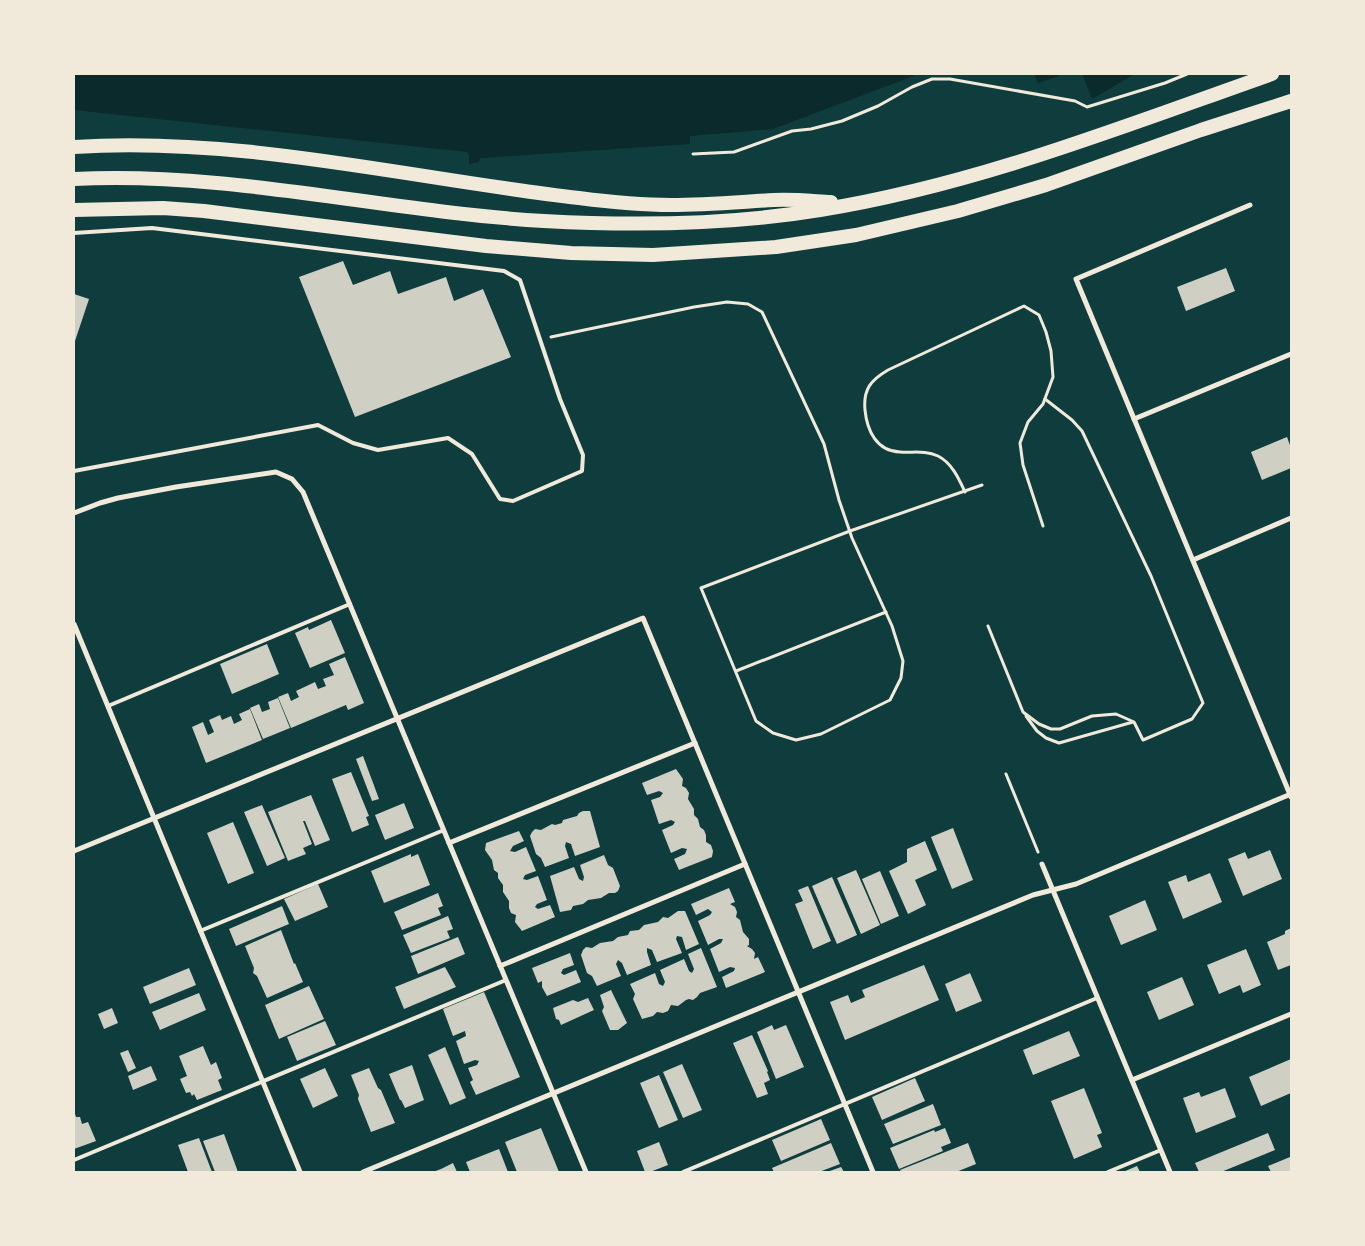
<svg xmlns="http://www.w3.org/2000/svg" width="1365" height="1246" viewBox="0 0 1365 1246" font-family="Quicksand,sans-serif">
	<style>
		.water { fill: #0a2a2b }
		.building { fill: #cfcfc3 }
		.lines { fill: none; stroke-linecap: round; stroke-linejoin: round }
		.path { stroke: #f1e9da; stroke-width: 3 }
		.service { stroke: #f1e9da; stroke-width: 4 }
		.minor { stroke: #f1e9da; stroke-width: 5 }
		.trunk { stroke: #f1e9da; stroke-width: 14 }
	</style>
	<rect width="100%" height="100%" fill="#0f3d3e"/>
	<!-- water -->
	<g class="water">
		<polygon points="74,74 919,74 773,129 690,136 690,144 480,158 479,162 469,164 469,155 467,152 74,110"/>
		<polygon points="1034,74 1058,74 1059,76 1038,83"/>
		<polygon points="1082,74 1135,74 1092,99"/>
	</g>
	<!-- building -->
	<g class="building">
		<polygon points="343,261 353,285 390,271 398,294 446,277 454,301 483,289 511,357 355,417 299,277"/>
		<polygon points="1226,268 1235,291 1186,311 1177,287"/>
		<polygon points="74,294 89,299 74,344"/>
		<polygon points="1287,437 1291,448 1291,468 1262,480 1251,452"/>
		<polygon points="331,620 345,653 310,668 295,633 308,627 309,630"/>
		<polygon points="267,644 279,674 232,694 220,664"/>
		<polygon points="345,657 364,703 348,710 346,705 291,728 278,697 288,693 291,701 299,697 296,691 315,682 318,689 326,686 323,679 334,675 329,664"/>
		<polygon points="278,698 290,728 263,739 250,708 259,704 262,712 270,709 268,702"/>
		<polygon points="250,709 262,740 206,763 192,727 203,722 208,735 214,732 209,720 220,715 222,720 231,716 234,724 242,720 239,714"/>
		<polygon points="363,756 379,799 372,801 356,759"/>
		<polygon points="676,769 683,779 682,786 686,788 689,793 688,799 694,809 694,815 698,819 700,827 704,830 706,835 706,842 711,845 713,851 712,857 679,870 674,859 685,854 687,849 682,848 671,853 662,830 673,825 675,822 671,820 659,824 651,800 660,797 663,793 659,791 647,795 642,783"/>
		<polygon points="351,772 369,816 366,817 369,825 352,832 332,779"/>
		<polygon points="311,795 330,840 315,846 305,821 303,821 312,844 303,848 306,854 288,861 268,812"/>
		<polygon points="404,803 414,828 385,840 375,815"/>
		<polygon points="262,805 285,858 267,866 244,812"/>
		<polygon points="583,811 590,811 600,847 575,856 571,844 566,842 565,846 569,858 545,867 541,858 536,854 530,836 532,832 535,829 541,830 552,824 555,825 562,823 563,820 577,816 579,813"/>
		<polygon points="233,822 254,873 228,884 207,833"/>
		<polygon points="953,828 973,880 952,889 931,837"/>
		<polygon points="519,831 524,841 513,846 510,851 515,852 526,847 536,871 525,875 523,879 527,880 538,876 547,900 537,904 535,907 538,909 550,905 555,917 522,931 515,922 516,915 511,913 509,908 509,901 503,892 503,885 498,878 498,873 494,870 492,860 485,850 486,843"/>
		<polygon points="925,841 937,870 915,880 926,905 908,914 889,871 907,862 907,849"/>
		<polygon points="1270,850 1282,879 1243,896 1228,859 1245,852 1248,859"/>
		<polygon points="411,854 411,857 418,854 430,885 384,903 371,871"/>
		<polygon points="604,855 608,865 613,868 620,886 618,891 615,893 609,893 601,898 588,900 583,904 573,906 571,910 560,912 550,876 574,867 579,879 583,881 584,877 580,865"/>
		<polygon points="856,870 880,925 861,934 837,878"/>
		<polygon points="880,871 899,916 881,924 862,879"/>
		<polygon points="1210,873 1222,902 1183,919 1168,882 1186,875 1188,882"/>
		<polygon points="832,877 857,935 837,944 812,886"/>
		<polygon points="318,884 328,907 295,921 284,899"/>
		<polygon points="808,886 831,941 813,949 795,904 803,901 798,890"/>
		<polygon points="729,888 735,902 730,904 735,907 737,912 736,917 740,920 743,932 749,939 749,945 747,946 752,949 755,953 754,959 758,957 765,972 726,988 722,977 734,971 735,968 730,967 719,972 710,949 721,943 723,939 719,939 708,945 698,921 710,915 712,912 708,909 696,915 691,904"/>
		<polygon points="438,893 443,906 438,908 441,915 402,930 394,912"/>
		<polygon points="1145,900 1157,930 1121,945 1109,916"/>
		<polygon points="282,906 289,924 236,946 229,929"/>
		<polygon points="678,911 685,911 699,944 686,950 682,937 677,936 676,939 682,953 657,962 652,950 647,948 647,952 651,965 627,975 622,963 618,960 616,964 621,976 597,986 592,976 587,973 581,955 583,950 586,947 592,948 600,943 613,941 618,937 628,935 630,931 639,930 644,925 658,922 663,917 668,918"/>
		<polygon points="448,916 453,929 447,931 450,938 411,953 403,935"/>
		<polygon points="1291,928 1291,965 1278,970 1267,942 1285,934 1285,931"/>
		<polygon points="281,930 294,964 295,963 303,982 267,998 257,976 253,973 254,968 245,946"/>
		<polygon points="458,937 465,954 418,974 411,956"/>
		<polygon points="701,948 717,987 700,993 697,997 693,1000 689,999 686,1000 678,1006 671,1005 668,1011 663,1013 657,1012 653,1016 642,1019 633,999 635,994 630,984 655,973 659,984 663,986 665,982 660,970 684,959 689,971 692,973 694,969 688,954"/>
		<polygon points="1246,949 1261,985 1243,993 1240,985 1219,994 1207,965"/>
		<polygon points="570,953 574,965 563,969 561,973 564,975 576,970 581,982 547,996 542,987 542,981 538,983 532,968"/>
		<polygon points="924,965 939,1000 845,1040 830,1002 848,995 851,1003 865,997 862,990"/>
		<polygon points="445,967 456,987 404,1009 395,987"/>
		<polygon points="189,968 196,985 150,1004 143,987"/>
		<polygon points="970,973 982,1001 956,1012 945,984"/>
		<polygon points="1182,977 1194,1005 1159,1020 1147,992"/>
		<polygon points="309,986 324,1019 279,1039 265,1005"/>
		<polygon points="611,990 627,1023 618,1030 610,1030 602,1011 604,1007 600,995"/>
		<polygon points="484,992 520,1077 476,1095 470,1082 473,1080 468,1068 477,1065 479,1061 475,1060 464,1064 456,1041 466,1036 465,1031 453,1036 443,1009"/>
		<polygon points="199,993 206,1010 160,1030 152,1012"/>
		<polygon points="588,998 594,1010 561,1025 559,1020 556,1019 553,1008 573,1000 578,1002"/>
		<polygon points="112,1008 118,1023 104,1029 98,1014"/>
		<polygon points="325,1021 336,1045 297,1061 287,1037"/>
		<polygon points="772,1025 774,1030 786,1025 804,1067 776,1079 757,1032"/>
		<polygon points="1069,1031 1080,1056 1033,1075 1023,1050"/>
		<polygon points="752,1035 768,1071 767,1072 770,1080 764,1083 768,1094 757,1098 733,1043"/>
		<polygon points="203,1046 211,1065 216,1062 222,1078 218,1080 222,1090 197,1100 194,1094 192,1096 190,1092 186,1093 180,1079 187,1076 179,1056"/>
		<polygon points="445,1047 466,1098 450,1105 428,1055"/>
		<polygon points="128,1050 136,1068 128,1072 120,1053"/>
		<polygon points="1291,1059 1291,1093 1261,1106 1249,1077"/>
		<polygon points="682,1064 702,1110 683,1118 663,1072"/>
		<polygon points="412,1065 424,1100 405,1108 401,1100 400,1100 389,1074"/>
		<polygon points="151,1066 157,1080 133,1090 128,1076"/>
		<polygon points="325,1068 338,1096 313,1108 300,1079"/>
		<polygon points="369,1068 378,1088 381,1090 395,1123 371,1132 358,1099 359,1095 351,1075"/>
		<polygon points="659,1075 678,1120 659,1128 640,1083"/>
		<polygon points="915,1078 925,1101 882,1120 872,1097"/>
		<polygon points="1084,1088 1102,1133 1097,1135 1102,1147 1074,1159 1051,1101"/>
		<polygon points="1225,1088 1236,1117 1196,1133 1183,1098 1199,1092 1201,1097"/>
		<polygon points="933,1104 941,1125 893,1144 884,1124"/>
		<polygon points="74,1111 76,1117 80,1117 82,1124 88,1122 96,1141 74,1149"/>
		<polygon points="821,1119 830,1140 781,1161 772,1140"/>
		<polygon points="541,1128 559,1172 517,1172 505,1142"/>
		<polygon points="945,1128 951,1143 941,1147 943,1151 899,1169 890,1148 934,1130 935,1132"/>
		<polygon points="1268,1133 1275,1150 1221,1172 1199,1172 1195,1163"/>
		<polygon points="224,1134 238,1172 215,1172 203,1141"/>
		<polygon points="199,1138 212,1172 188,1172 178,1145"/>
		<polygon points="659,1142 668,1165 650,1172 645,1172 637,1151"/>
		<polygon points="831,1143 840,1164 819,1172 774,1172 772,1168"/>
		<polygon points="968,1143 976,1164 956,1172 901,1172 900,1170"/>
		<polygon points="499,1149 508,1172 470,1172 466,1162"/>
		<polygon points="1290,1157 1291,1172 1271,1172 1268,1166"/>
		<polygon points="453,1163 457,1172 433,1172 441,1169"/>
		<polygon points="1137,1166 1140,1172 1123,1172"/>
		<polygon points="841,1167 844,1172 827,1172"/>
	</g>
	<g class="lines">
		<!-- path -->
		<g class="path">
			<polyline points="693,154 734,152 792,131 811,129 842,121 878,106 912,87 932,79 950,79 1075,101 1087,107 1165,83 1187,74"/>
			<polyline points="551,337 694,307 727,302 748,304 762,312 824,444 839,500 852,538 892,626 903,661 901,678 890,700 821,734 796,740 773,733 756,721 701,588 850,531 982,485"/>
			<path d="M965 492C959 479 952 463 938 456 925 450 913 453 900 452 876 451 867 430 865 410 863 389 871 380 888 370L1024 306 1039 315 1046 332 1051 351 1053 377 1043 404 1028 422 1020 443 1023 465 1043 526"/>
			<polyline points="988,626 1023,712 1039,724 1051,729 1060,729 1092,716 1116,714 1134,722 1143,740 1192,719 1203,703 1151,576 1082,431 1072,420 1045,399"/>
			<polyline points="736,671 886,612"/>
			<polyline points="1026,716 1037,731 1046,738 1059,743 1133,722"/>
			<polyline points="1006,774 1038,852"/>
		</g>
		<!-- service -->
		<g class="service">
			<polyline points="74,233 152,228 504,271 520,280 560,399 583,455 582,471 513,501 500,499 472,454 448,438 378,450 353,443 318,425 74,471"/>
			<polyline points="108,706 350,604"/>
			<polyline points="200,931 444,830"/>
			<polyline points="74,1160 506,980"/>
			<polyline points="683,1172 1097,998"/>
			<polyline points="1108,1172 1161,1150"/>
		</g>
		<!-- minor -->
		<g class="minor">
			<polyline points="1250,205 1076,279 1291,797"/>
			<polyline points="1134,419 1291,354"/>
			<polyline points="74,513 100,503 118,498 176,487 276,472 292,479 303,492 586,1172"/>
			<polyline points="1193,560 1291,518"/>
			<polyline points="74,624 300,1172"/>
			<polyline points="449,843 695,743"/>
			<polyline points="74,851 643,618 873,1172"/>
			<polyline points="1042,864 1170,1172"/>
			<polyline points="500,966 745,864"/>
			<polyline points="1132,1080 1291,1014"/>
			<polyline points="363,1172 1033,895 1076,884 1291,794"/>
		</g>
		<!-- trunk -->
		<g class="trunk">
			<path d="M74 147C243 136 412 179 579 198 610 202 640 205 671 205 705 205 739 202 774 200 793 199 812 201 831 202"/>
			<path d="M74 179C233 171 386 212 544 221 636 226 729 225 820 210 976 185 1124 126 1272 74"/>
			<polyline points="74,210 163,208 204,211 486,246 571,253 653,255 776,247 856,235 958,211 1046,185 1201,130 1291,101"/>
		</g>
	</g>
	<!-- border -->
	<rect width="1365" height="1246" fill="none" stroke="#f1e9da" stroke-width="150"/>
</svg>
